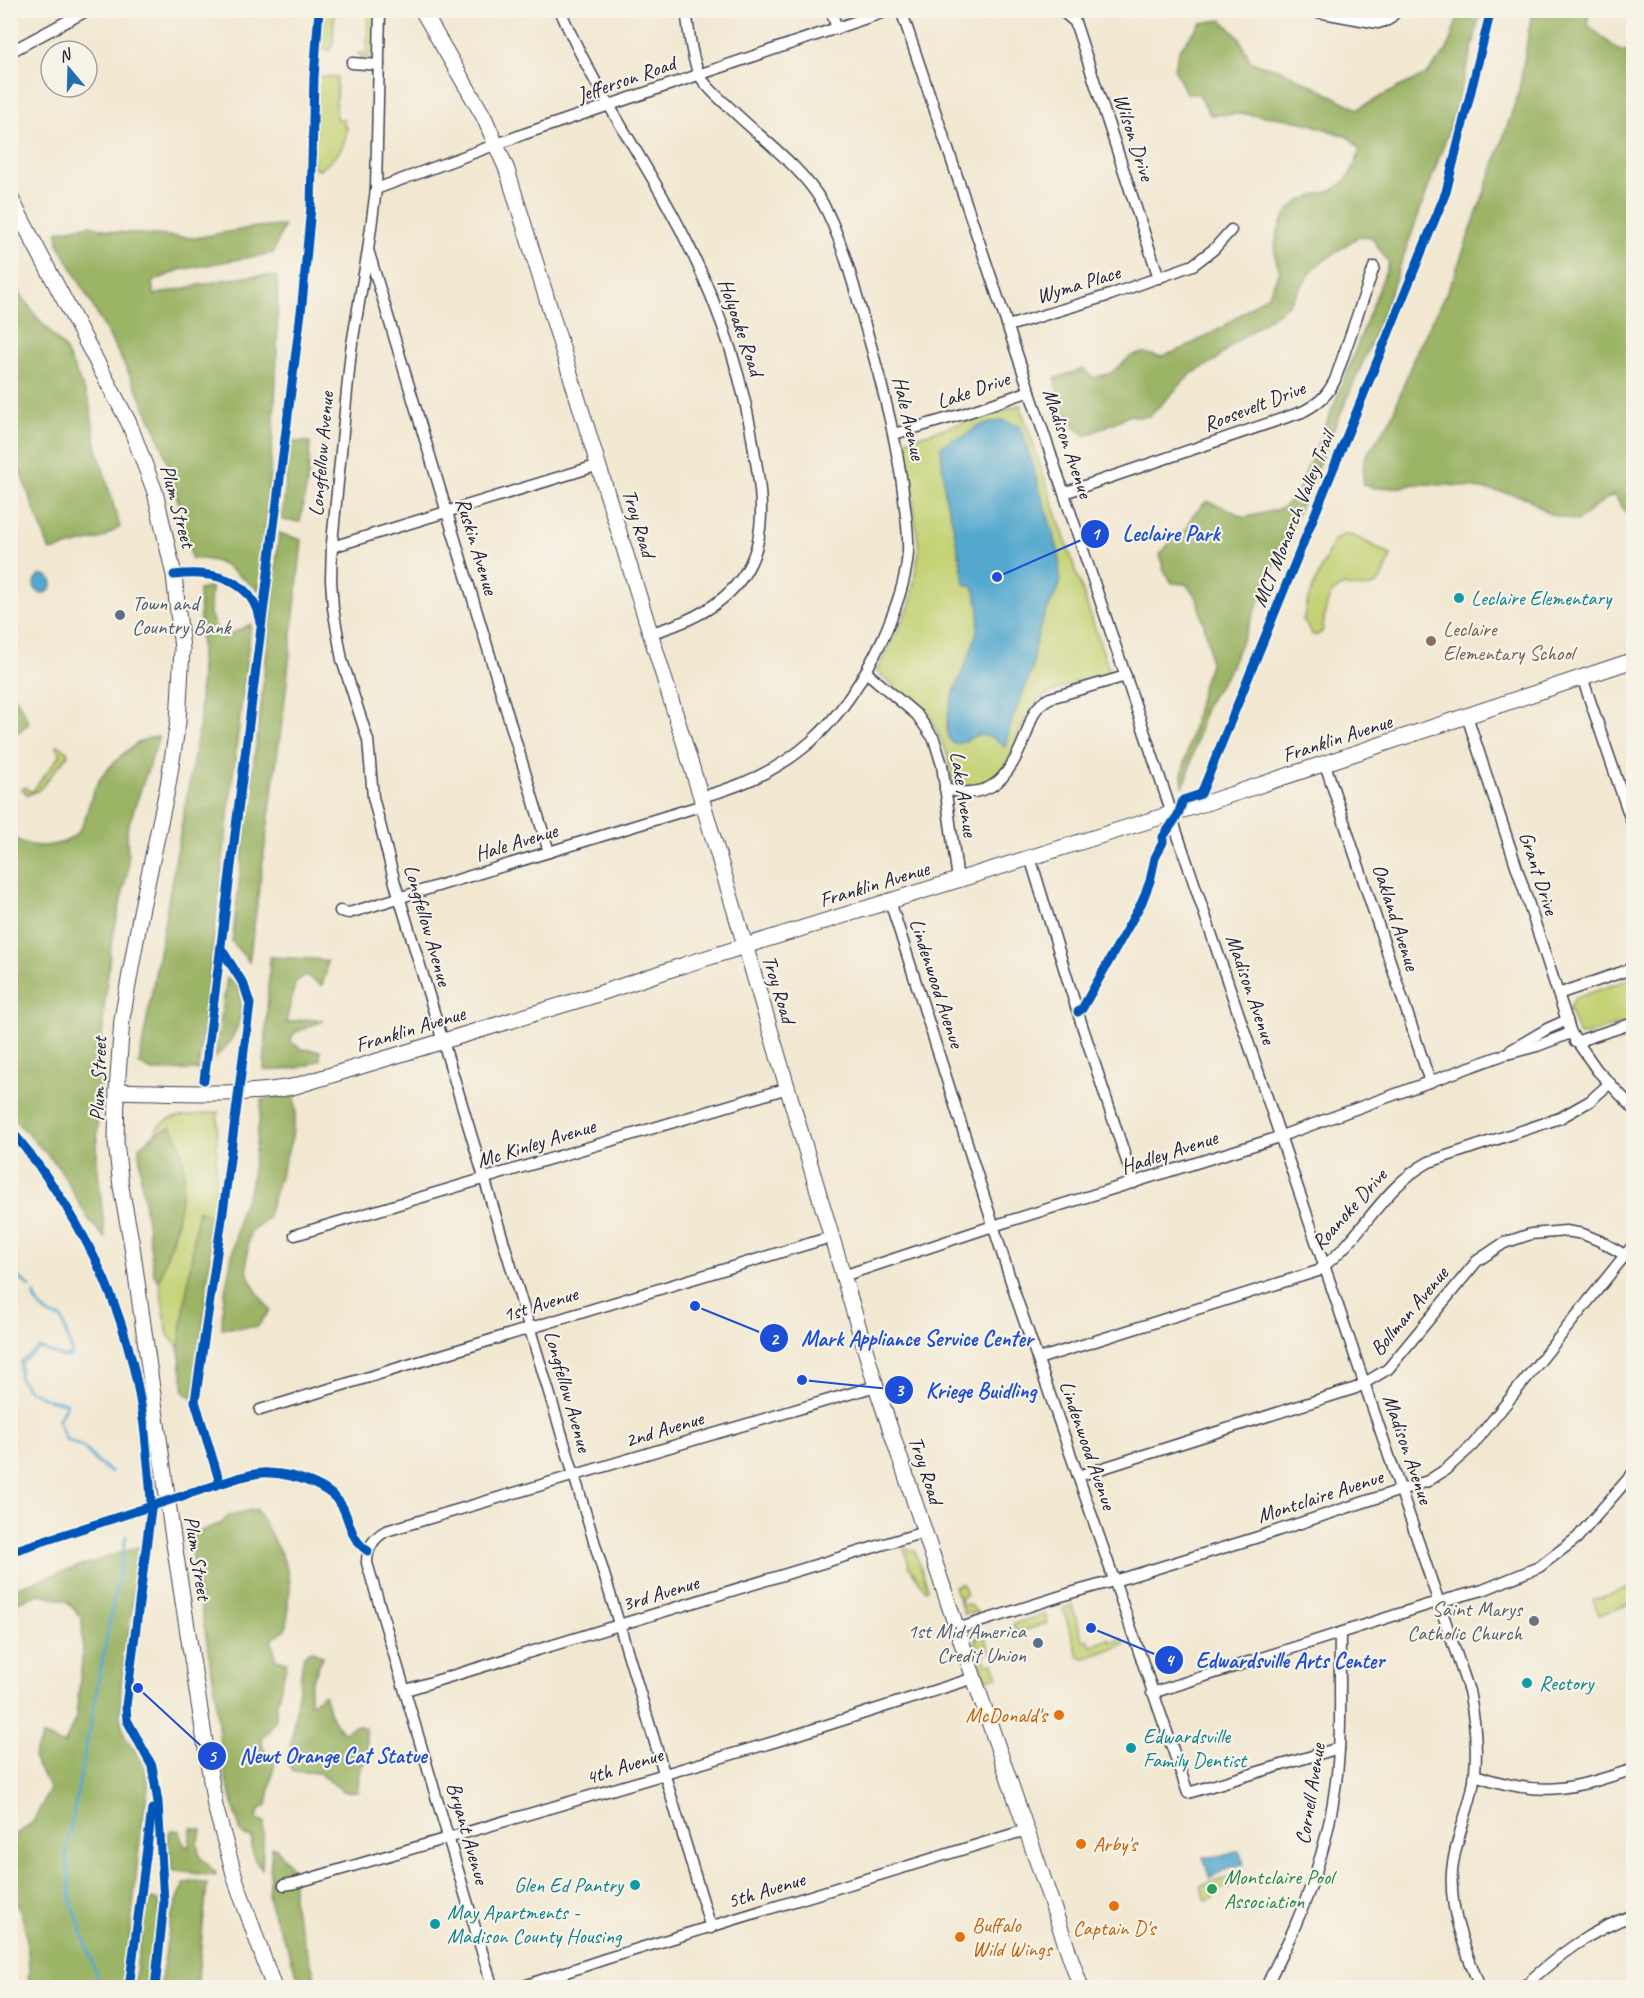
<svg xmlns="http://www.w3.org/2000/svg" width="1644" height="1998" viewBox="0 0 1644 1998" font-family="Caveat,sans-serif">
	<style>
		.green { fill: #c4d274; stroke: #737a58; stroke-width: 1.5 }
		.forest { fill: #9bb466; stroke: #5e6b50; stroke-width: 1.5 }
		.water { fill: #52a8ce; stroke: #3a6584; stroke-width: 1.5 }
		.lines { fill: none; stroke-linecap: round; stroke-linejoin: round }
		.stream { stroke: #52a8ce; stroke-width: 3 }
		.street-casing { stroke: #414052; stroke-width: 13 }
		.secondary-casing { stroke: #414052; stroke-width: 17 }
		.street { stroke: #fff; stroke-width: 10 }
		.secondary { stroke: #fff; stroke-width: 15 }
		.cycleway-casing { stroke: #f7f3e8; stroke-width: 13 }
		.cycleway { stroke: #0057b8; stroke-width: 9 }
		.culture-dot { fill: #0f9aa8; stroke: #f7f3e8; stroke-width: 2 }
		.service-dot { fill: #5c6f8a; stroke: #f7f3e8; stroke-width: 2 }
		.education-dot { fill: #8d6e63; stroke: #f7f3e8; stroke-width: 2 }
		.worship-dot { fill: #6b7280; stroke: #f7f3e8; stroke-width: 2 }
		.food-dot { fill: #e8710a; stroke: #f7f3e8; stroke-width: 2 }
		.leisure-dot { fill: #2e9e5b; stroke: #f7f3e8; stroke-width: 2 }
		.labels { text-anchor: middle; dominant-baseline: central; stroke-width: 4.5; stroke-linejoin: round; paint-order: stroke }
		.street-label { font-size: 21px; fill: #22223b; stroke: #f7f3e8 }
		.culture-label { font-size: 21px; fill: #0d838f; stroke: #f7f3e8; text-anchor: start }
		.service-label { font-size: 21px; fill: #4e5e75; stroke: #f7f3e8; text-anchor: start }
		.education-label { font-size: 21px; fill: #785e54; stroke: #f7f3e8; text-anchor: start }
		.worship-label { font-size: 21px; fill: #5b616d; stroke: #f7f3e8; text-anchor: end }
		.food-label { font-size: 21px; fill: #c56008; stroke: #f7f3e8; text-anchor: start }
		.leisure-label { font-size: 21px; fill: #27864d; stroke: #f7f3e8; text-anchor: start }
		.leader { fill: none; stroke: #1d4ed8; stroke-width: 2 }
		.callout-dot { fill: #1d4ed8; stroke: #f7f3e8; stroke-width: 2 }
		.mark-label { font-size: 18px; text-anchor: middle; font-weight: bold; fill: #fff }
		.callout-label { font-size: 22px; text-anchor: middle; font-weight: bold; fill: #1d4ed8; stroke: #f7f3e8; stroke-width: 4.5; stroke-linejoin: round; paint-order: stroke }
	</style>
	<rect width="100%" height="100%" fill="#f7f3e8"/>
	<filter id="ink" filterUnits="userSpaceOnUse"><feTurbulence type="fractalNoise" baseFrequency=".0167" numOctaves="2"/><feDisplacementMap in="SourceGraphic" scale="12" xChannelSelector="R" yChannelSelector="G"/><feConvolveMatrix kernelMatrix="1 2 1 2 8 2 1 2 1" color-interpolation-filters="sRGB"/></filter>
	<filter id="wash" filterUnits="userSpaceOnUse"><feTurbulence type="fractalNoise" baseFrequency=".008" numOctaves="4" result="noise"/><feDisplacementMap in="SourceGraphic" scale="24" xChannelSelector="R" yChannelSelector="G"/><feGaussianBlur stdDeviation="1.35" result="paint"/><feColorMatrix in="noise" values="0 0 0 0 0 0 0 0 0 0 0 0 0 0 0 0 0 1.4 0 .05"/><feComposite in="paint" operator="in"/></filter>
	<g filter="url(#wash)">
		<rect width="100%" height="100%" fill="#f2e8d1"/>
		<!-- green -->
		<g class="green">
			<polygon points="322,11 334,11 333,45 329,51 320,50 318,48"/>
			<polygon points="368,11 376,11 374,55 371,58 362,58 358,53 367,53"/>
			<path d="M316 77H337L336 119 344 120V127H347C346 148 335 160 318 170L314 168Z"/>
			<path d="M1020 405 1108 667 1109 673C1088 680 1047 688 1033 706 1013 733 1014 783 974 788 964 789 961 789 953 784L947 753 932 721 877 671 910 605 919 550 906 440Z"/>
			<path d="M1345 534C1362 537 1375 548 1391 555 1381 586 1377 592 1343 585L1331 594 1326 608 1322 632 1317 635H1313L1303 620 1308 600 1333 541Z"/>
			<polygon points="58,745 67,751 68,755 39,790 28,795 22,789 25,787 32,792 61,754 56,748"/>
			<polygon points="1633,978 1633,1020 1587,1035 1579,1035 1569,1008 1575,998"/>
			<polygon points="218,1112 214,1217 198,1211 179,1348 168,1335 159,1281 177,1224 171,1128 155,1134 158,1126 172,1118"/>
			<polygon points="906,1548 915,1551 928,1588 925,1590 910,1568 904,1549"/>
			<polygon points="960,1584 963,1584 967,1595 960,1598 962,1605 969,1604 978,1613 964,1614 954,1586"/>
			<polygon points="1633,1586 1633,1603 1599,1615 1593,1600"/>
			<polygon points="1072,1605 1083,1641 1088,1639 1091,1646 1109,1639 1111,1642 1121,1639 1123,1640 1124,1645 1085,1658 1079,1657 1063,1609"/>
			<polygon points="1045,1614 1048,1624 1046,1623 1023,1631 1018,1630 1016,1632 1013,1624"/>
			<polygon points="984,1633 990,1651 985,1653 983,1659 988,1664 993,1663 998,1677 986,1679 974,1646 976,1638"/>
			<polygon points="1237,1875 1239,1883 1212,1892 1214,1898 1206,1901 1201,1886"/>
		</g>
		<!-- forest -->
		<g class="forest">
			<path d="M1460 11H1480L1474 42 1449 130 1378 327 1228 673 1210 698 1204 711 1187 778 1183 787 1182 774 1203 684 1210 664 1209 645 1197 598 1186 584 1172 583 1164 570 1160 555 1175 536 1187 529 1193 515 1207 501 1228 509 1244 518 1282 508 1297 494 1336 400 1389 263 1372 238 1359 236 1315 267 1288 305 1233 344 1215 361 1191 374 1150 416 1140 417 1130 415 1086 436C1067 422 1058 402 1055 378L1084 369 1093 378 1111 373 1131 356 1144 353 1161 357 1182 349 1220 329 1269 294 1280 270C1269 250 1278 217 1297 203 1308 195 1324 195 1336 188 1349 182 1356 164 1360 150L1350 138 1311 124 1282 118 1246 114 1210 115 1199 94 1186 93 1174 68 1179 50 1201 23 1222 20 1239 38 1251 62 1282 70 1358 109 1399 87 1426 75 1447 50Z"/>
			<path d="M1532 11H1588V25L1618 50 1633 53V518L1628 515 1614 495C1602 499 1589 513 1577 521L1550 514 1527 498 1508 493 1462 486 1427 484H1414L1404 487 1374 488 1363 485 1364 459 1391 419 1414 357 1453 279 1491 174 1519 91Z"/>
			<path d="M90 225 115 232 195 238 256 227 284 225 273 253 179 270 152 282 154 295C184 289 249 271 277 277 280 382 269 486 259 590 235 574 223 557 192 559 181 515 172 468 154 426 126 363 91 304 58 243V231Z"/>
			<polygon points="11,280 35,315 65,349 89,401 97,449 120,527 102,538 50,551 11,447"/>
			<polygon points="290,442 310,442 308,478 300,522 282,520"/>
			<polygon points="279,533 302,540 285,699 249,962 232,942 261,704"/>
			<polygon points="211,587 210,614 221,639 251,624 198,1070 152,1071 139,1064 200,723 201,650 199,590"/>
			<polygon points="10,694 17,699 29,723 21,730 11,735"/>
			<path d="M159 737 127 829 128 869 111 945 104 1010 98 1099 97 1161 105 1238 89 1220 58 1166 11 1116V834C23 851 64 849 77 833 87 822 88 803 94 790 101 773 128 746 146 739 150 737 155 737 159 737Z"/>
			<path d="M270 957 314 959 327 961 326 972 322 986 305 975 295 983 286 1023 306 1019 323 1021 294 1033 290 1042 302 1049 320 1051V1060C303 1069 284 1071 264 1070Z"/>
			<path d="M227 978 237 983C247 1012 238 1037 215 1058Z"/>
			<path d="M294 1091 296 1113 291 1141 267 1218 250 1232C244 1274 244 1275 270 1310L257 1327 222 1328 223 1303 240 1212 250 1189 262 1100Z"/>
			<path d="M171 1127C174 1133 178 1138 180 1144 192 1182 171 1244 159 1281L154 1275 141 1178 139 1147 155 1134Z"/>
			<polygon points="198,1210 214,1217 199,1368 193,1397 184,1393 179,1348"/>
			<path d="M256 1509C268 1530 289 1562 290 1586 291 1591 288 1596 288 1600 287 1620 293 1629 271 1639L276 1659 287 1662 276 1706V1718L267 1734 261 1738 265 1753 270 1756 276 1755 267 1805 259 1810 257 1819 264 1822 262 1869C252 1860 251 1850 252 1838L245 1836 241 1832 226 1780 220 1746 215 1689 189 1536 222 1523 229 1515Z"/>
			<path d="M141 1546 121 1685 120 1717 125 1737 138 1755 147 1772 148 1787 139 1847 125 1987H28C30 1965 28 1911 11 1896V1838L33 1822 50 1789 33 1758 43 1735 64 1745 76 1717 83 1651 82 1619 67 1601 40 1594 11 1604V1589Z"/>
			<path d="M311 1650 323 1656 310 1686V1704L324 1694C329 1709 330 1722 344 1732L357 1725 365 1728 368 1755 359 1772 358 1792 343 1791 319 1773 294 1771 288 1765 303 1659 304 1655Z"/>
			<path d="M191 1828 202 1830 197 1843 200 1857 216 1873 215 1876 170 1870 169 1867 172 1864C167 1853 164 1840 171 1830L180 1831 184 1845 189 1847Z"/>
			<polygon points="272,1847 276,1848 293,1870 293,1904 318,1987 301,1987 288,1948 274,1917 268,1897"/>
			<polygon points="196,1881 207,1884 197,1987 160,1987 171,1917 184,1884"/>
			<polygon points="151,1899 159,1901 161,1923 153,1987 134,1987 142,1926 142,1914 145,1903"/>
		</g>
		<!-- water -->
		<g class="water">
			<path d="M1002 420 1019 426 1023 434 1059 553 1060 585 1042 621 1034 649 1033 667 1012 720 1005 747 994 738 979 734 961 743 954 744 948 738C939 686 997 639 973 587L965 584 952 520 945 496 941 447 953 439 963 437 978 426Z"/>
			<circle cx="43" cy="584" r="9"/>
			<polygon points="1239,1851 1244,1864 1227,1868 1210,1879 1203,1857 1223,1856"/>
		</g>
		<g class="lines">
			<!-- stream -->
			<g class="stream">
				<path d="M10 1270C16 1279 24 1279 30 1287"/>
				<path d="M34 1294C37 1305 47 1318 60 1317L62 1320 72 1352 71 1356 63 1357 39 1348 21 1362 19 1377 28 1390 50 1400 67 1403 58 1421 66 1439 84 1448 97 1462 111 1472"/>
				<polyline points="101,1988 71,1900 66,1852 126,1536"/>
			</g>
		</g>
	</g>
	<g filter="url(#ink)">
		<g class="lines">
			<!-- street casing -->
			<g class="street-casing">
				<g id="street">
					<polyline points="380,10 376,189 368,250 351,350 332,543 331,580 333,608 342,660 368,740 373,797 395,883 711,1928"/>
					<path d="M560 10C588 76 628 135 663 197 709 278 742 363 755 456 759 479 763 504 760 528 754 589 705 618 651 633"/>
					<path d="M686 10C689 31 691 57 700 76 707 88 719 98 729 107 760 138 799 164 822 202 844 241 858 303 871 346 885 397 898 447 904 499 906 517 909 534 908 552 906 582 895 610 883 638 843 724 794 773 701 797"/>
					<polyline points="831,10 837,29"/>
					<path d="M901 10 1168 802 1176 830 1469 1691C1476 1724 1479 1758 1472 1791 1466 1818 1454 1844 1452 1872 1449 1913 1466 1950 1480 1988"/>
					<polyline points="1307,10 1378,23 1388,20 1398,10"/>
					<polyline points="1063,12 1075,22 1159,278"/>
					<polyline points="425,16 436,10"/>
					<polyline points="10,52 88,10"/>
					<polyline points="352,63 379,65"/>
					<polyline points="376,189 524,134 890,10"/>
					<polyline points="369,253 549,852"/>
					<polyline points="1008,326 1110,295 1193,265 1214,249 1231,230"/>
					<polyline points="894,434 963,414 1030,391"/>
					<path d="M1064 493 1302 412C1318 404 1327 396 1335 380L1374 267"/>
					<polyline points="332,547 599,465"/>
					<polyline points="866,672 917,715 934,739 942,765 958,880"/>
					<polyline points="1582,677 1634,829"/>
					<polyline points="1467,716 1571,1033 1597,1070 1634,1109"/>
					<polyline points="1325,764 1430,1082"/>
					<path d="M945 789C992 802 1010 776 1026 735 1032 718 1033 707 1050 698L1126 676"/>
					<polyline points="1030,857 1076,1007 1134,1183"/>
					<polyline points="890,901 1016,1297 1188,1793 1339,1748"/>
					<polyline points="340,911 349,913 703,805"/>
					<polyline points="1558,994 1634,968"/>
					<polyline points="1575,1042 1634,1023"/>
					<polyline points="1511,1050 1547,1029 1567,1020"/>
					<polyline points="295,1235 788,1088"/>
					<polyline points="843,1276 993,1226 1270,1140 1503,1055 1537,1046 1571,1033"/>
					<path d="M1038 1359 1318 1271C1329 1262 1340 1253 1349 1242 1375 1212 1394 1181 1429 1162L1560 1118 1590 1101 1610 1083"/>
					<polyline points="260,1410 831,1237"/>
					<polyline points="1078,1476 1356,1388 1388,1369 1477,1261 1504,1243 1531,1234 1566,1231 1583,1234 1600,1241 1625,1255"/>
					<polyline points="957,1629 1074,1592 1128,1577 1255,1538 1428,1481 1445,1470 1472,1446 1634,1244"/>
					<polyline points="406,1690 924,1532"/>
					<polyline points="1152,1693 1427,1605 1483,1590 1539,1567 1577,1538 1634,1472"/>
					<path d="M1475 1775C1541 1798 1569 1790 1634 1769"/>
					<polyline points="284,1885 295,1883 777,1741 974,1678"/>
					<path d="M494 1988 491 1982 367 1563C367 1549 373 1538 386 1531L876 1386"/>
					<polyline points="518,1988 605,1959 1026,1830"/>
					<path d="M1266 1988C1275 1965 1288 1944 1297 1921 1315 1880 1329 1834 1335 1789 1343 1737 1339 1685 1340 1633"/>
					<path d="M1522 1988C1556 1957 1590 1930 1634 1915"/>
				</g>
			</g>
			<!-- secondary casing -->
			<g class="secondary-casing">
				<g id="secondary">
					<polyline points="422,10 484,117 507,170 701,797 876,1386 955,1623 1081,1988"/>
					<polyline points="10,197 129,423 155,492 174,575 182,649 178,722 168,785 141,912 122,1019 117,1091 116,1142 121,1187 132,1246 172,1531 215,1806 236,1881 274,1988"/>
					<path d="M117 1091C176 1092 234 1097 292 1087L592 996 684 965 1209 802 1634 660"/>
				</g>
			</g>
			<!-- street -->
			<use href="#street" class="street"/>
			<!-- secondary -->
			<use href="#secondary" class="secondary"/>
			<!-- cycleway casing -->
			<g class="cycleway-casing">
				<g id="cycleway">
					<path d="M174 575C211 570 254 578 260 623"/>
					<polyline points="1078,1012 1082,1009 1142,902 1150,881 1155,858 1163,842 1163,837 1178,815 1183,800 1201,794 1446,192 1491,10"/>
					<polyline points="204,1080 302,304 311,207 314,77 319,10"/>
					<path d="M10 1129C90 1225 137 1328 147 1454 149 1472 151 1490 151 1509L126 1706 127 1720 152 1766 158 1802 164 1902 155 1988"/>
					<polyline points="220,1483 195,1401 224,1205 250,1004 244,985 222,950"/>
					<path d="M10 1552 241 1477C250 1475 259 1472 269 1473 293 1474 331 1485 343 1508 351 1525 351 1540 368 1551"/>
					<polyline points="129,1988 152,1809"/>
				</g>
			</g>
			<!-- cycleway -->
			<use href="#cycleway" class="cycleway"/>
		</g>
	</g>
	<!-- markers -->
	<g class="culture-dot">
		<circle cx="1459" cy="598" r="6"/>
		<circle cx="1527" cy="1683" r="6"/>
		<circle cx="1131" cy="1748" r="6"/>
		<circle cx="635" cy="1885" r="6"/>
		<circle cx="435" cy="1924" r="6"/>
	</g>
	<g class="service-dot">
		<circle cx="120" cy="615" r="6"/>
		<circle cx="1038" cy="1643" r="6"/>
	</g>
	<circle class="education-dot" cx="1431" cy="641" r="6"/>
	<circle class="worship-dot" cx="1534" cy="1621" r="6"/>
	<g class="food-dot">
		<circle cx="1059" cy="1715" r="6"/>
		<circle cx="1081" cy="1844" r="6"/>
		<circle cx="1114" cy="1906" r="6"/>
		<circle cx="960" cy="1937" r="6"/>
	</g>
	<circle class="leisure-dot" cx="1212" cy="1889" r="6"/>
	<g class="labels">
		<!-- street labels -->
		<g class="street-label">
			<text transform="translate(626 79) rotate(-19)">Jefferson Road</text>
			<text transform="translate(1134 137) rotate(72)">Wilson Drive</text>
			<text transform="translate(1078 284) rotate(-17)">Wyma Place</text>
			<text transform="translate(741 327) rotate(71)">Holyoake Road</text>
			<text transform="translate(973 390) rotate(-19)">Lake Drive</text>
			<text transform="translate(1254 406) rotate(-21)">Roosevelt Drive</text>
			<text transform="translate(909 418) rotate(77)">Hale Avenue</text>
			<text transform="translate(1068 443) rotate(71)">Madison Avenue</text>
			<text transform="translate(321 454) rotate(-85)">Longfellow Avenue</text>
			<text transform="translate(178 506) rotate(75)">Plum Street</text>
			<text transform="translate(1293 519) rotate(-68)">MCT Monarch Valley Trail</text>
			<text transform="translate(639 523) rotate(73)">Troy Road</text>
			<text transform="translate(477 546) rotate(73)">Ruskin Avenue</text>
			<text transform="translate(1337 738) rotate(-18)">Franklin Avenue</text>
			<text transform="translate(964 794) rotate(81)">Lake Avenue</text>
			<text transform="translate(516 842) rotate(-17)">Hale Avenue</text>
			<text transform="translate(1539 873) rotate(72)">Grant Drive</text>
			<text transform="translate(874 884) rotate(-17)">Franklin Avenue</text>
			<text transform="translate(1396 917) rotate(72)">Oakland Avenue</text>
			<text transform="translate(428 925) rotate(74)">Longfellow Avenue</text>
			<text transform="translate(937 983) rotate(72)">Lindenwood Avenue</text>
			<text transform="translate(779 989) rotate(73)">Troy Road</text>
			<text transform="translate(1251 989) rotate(71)">Madison Avenue</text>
			<text transform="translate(410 1029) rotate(-17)">Franklin Avenue</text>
			<text transform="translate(98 1079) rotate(-88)">Plum Street</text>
			<text transform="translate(536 1143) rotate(-17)">Mc Kinley Avenue</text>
			<text transform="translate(1169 1152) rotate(-18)">Hadley Avenue</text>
			<text transform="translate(1349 1209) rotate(-48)">Roanoke Drive</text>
			<text transform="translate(540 1304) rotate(-17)">1st Avenue</text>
			<text transform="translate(1409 1311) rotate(-50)">Bollman Avenue</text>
			<text transform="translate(568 1391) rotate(74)">Longfellow Avenue</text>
			<text transform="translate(664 1429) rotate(-17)">2nd Avenue</text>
			<text transform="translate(1088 1445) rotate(71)">Lindenwood Avenue</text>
			<text transform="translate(1408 1449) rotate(71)">Madison Avenue</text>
			<text transform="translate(926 1470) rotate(72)">Troy Road</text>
			<text transform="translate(1320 1496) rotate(-18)">Montclaire Avenue</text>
			<text transform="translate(198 1558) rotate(81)">Plum Street</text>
			<text transform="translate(660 1593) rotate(-17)">3rd Avenue</text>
			<text transform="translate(624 1766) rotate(-18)">4th Avenue</text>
			<text transform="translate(1310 1794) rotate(-81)">Cornell Avenue</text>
			<text transform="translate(468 1833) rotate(74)">Bryant Avenue</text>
			<text transform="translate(766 1890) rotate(-17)">5th Avenue</text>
		</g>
		<!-- culture labels -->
		<g class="culture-label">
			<text x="1471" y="598">Leclaire Elementary</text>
			<text x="1539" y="1683">Rectory</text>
			<text x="1143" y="1736">Edwardsville<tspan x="1143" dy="24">Family Dentist</tspan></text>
			<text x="623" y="1885" text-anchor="end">Glen Ed Pantry</text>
			<text x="447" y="1912">May Apartments -<tspan x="447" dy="24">Madison County Housing</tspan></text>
		</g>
		<!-- service labels -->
		<g class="service-label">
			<text x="132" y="603">Town and<tspan x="132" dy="24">Country Bank</tspan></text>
			<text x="1026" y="1631" text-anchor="end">1st Mid America<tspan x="1026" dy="24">Credit Union</tspan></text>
		</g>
		<!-- education labels -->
		<g class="education-label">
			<text x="1443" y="629">Leclaire<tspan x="1443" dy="24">Elementary School</tspan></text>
		</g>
		<!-- worship labels -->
		<g class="worship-label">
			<text x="1522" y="1609">Saint Marys<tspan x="1522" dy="24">Catholic Church</tspan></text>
		</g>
		<!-- food labels -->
		<g class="food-label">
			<text x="1047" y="1715" text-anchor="end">McDonald's</text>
			<text x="1093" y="1844">Arby's</text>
			<text x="972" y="1925">Buffalo<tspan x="972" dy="24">Wild Wings</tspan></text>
			<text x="1114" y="1928" text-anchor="middle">Captain D's</text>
		</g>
		<!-- leisure labels -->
		<g class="leisure-label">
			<text x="1224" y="1877">Montclaire Pool<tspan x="1224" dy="24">Association</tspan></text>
		</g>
	</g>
	<!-- callouts -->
	<path class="leader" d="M997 577L1095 534M695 1306L774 1338M802 1380L899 1390M1091 1628L1169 1660M138 1688L212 1756"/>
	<g class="callout-dot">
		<circle cx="997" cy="577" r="6"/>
		<circle cx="695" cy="1306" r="6"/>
		<circle cx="802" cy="1380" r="6"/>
		<circle cx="1091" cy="1628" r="6"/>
		<circle cx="138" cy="1688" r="6"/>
		<circle cx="1095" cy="534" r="15"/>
		<circle cx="774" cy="1338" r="15"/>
		<circle cx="899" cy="1390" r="15"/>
		<circle cx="1169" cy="1660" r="15"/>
		<circle cx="212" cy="1756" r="15"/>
	</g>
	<g class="mark-label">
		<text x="1095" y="540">1</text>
		<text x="774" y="1345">2</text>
		<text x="899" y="1396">3</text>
		<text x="1169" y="1666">4</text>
		<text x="212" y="1762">5</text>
	</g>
	<g class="callout-label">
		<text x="1171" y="541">Leclaire Park</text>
		<text x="917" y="1346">Mark Appliance Service Center</text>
		<text x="981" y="1398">Kriege Buidling</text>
		<text x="1290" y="1668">Edwardsville Arts Center</text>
		<text x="333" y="1763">Newt Orange Cat Statue</text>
	</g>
	<!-- margin -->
	<rect width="1644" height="1998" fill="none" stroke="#f7f3e8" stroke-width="36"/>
	<!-- north arrow -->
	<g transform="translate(69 69) rotate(341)"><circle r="28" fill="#f7f3e8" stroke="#a29fa3" stroke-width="1.5"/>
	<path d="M0-4.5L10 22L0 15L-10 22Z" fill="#1f6fb2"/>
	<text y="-9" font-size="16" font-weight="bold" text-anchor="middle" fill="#22223b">N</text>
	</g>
</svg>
